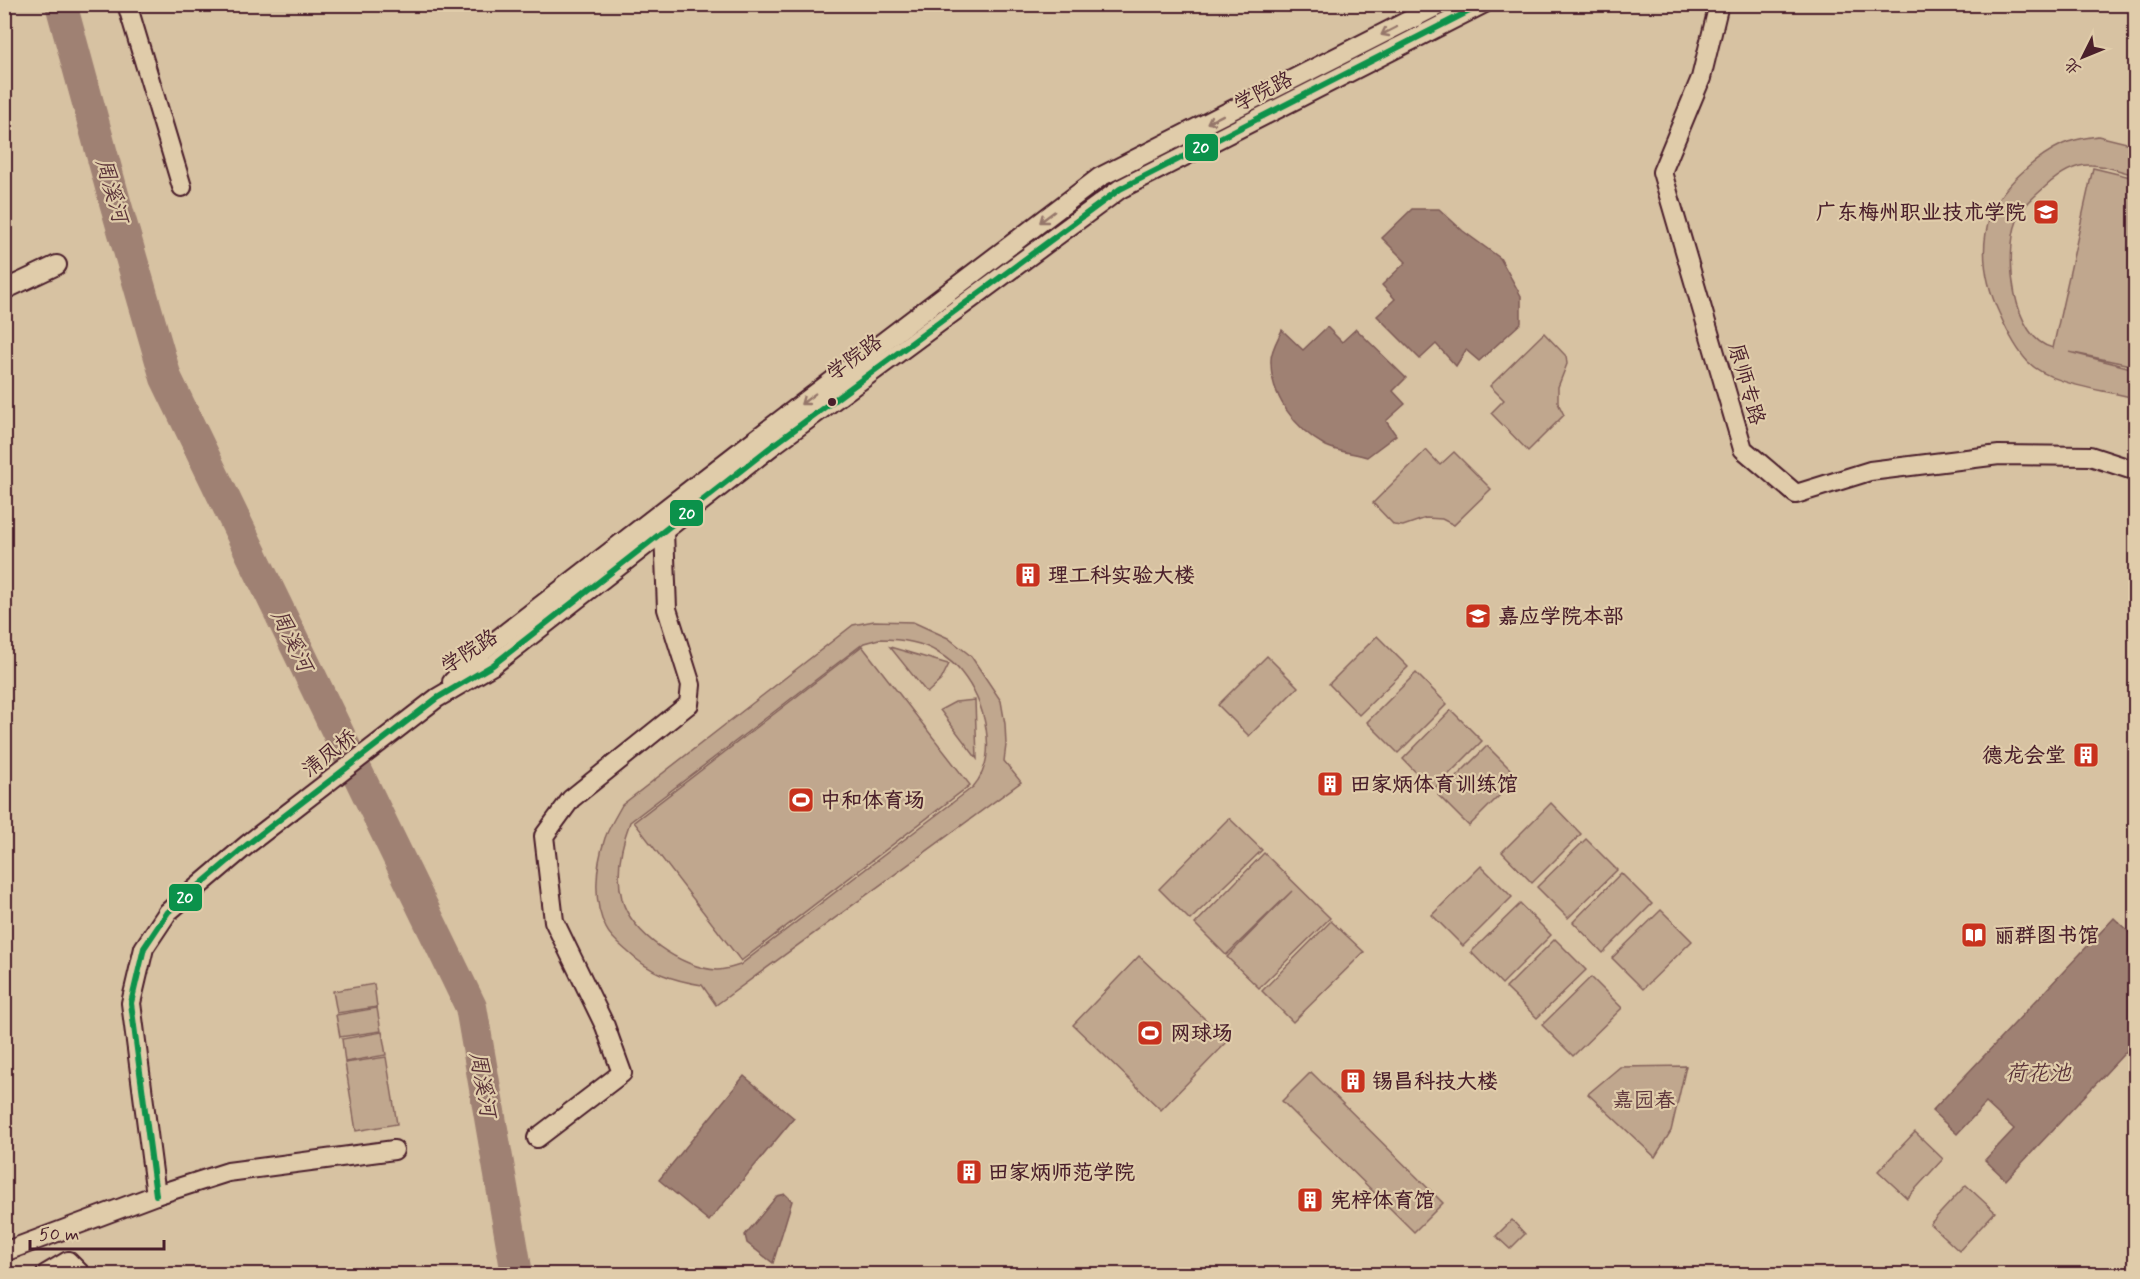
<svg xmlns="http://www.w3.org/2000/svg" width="2140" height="1279" viewBox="0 0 2140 1279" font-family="Mynerve,'LXGW WenKai TC',sans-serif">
<rect width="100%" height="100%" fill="#d7c2a2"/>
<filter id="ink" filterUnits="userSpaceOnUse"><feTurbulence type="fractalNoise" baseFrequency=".0167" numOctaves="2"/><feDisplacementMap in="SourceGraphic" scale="12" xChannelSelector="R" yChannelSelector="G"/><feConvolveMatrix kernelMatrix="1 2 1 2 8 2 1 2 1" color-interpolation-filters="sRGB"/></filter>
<g filter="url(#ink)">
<g fill="#c0a78e" stroke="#85635c" stroke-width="1.5" fill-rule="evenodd">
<path d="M2098,136L2135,145V175C2122,172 2105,165 2091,165C2074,164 2057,176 2046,186C2034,197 2022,206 2017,221C2004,254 2012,339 2053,348L2093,168L2135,178V366L2069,352L2135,369V398C2104,390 2051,385 2028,362C2016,349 2007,331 2000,315C1986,285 1979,250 1990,217C1998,189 2037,156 2063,144C2074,139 2086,138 2098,136Z"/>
<polygon points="1544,333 1566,356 1567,364 1558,387 1558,403 1564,415 1528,451 1491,413 1504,400 1490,386"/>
<polygon points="1426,450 1440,465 1454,452 1491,489 1454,525 1442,519 1426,518 1403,526 1394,525 1373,503"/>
<path d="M874,621L913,622L948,638L971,656L1001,701L1005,724L1006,745L1004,761L1021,782L716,1005L702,985C672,980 650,973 628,952C620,945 610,937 606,928C592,902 596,865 605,838C609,827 616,816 622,805L853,625ZM879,639C898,639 920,641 937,652C945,657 955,664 961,672C985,702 1000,756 973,787L740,965C733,967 725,970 717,970C683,969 630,933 622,899C615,872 621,846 630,822L864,643Z"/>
<polygon points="1377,636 1408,667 1359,715 1329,684"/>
<polygon points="862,646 970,785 741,961 634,822"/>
<polygon points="890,647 948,664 949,664 941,680 927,693"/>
<polygon points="1267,656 1298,687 1249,736 1218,705"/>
<polygon points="1416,673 1447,704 1398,753 1367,722"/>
<polygon points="975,700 977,759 940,710 955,702"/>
<polygon points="1451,710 1482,741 1433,790 1403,759"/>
<polygon points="1487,746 1518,777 1469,826 1438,795"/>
<polygon points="1551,803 1581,834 1532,883 1502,852"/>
<polygon points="1229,818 1262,850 1190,920 1159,889"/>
<polygon points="1586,839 1617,870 1568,918 1537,887"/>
<polygon points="1264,853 1330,918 1259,988 1227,957 1292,891 1226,955 1195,924"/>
<polygon points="1481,866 1512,897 1463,946 1432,915"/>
<polygon points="1621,873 1652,904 1603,953 1573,922"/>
<polygon points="1520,904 1551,935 1502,984 1471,952"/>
<polygon points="1661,910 1692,941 1643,989 1612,958"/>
<polygon points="1331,921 1364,952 1293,1022 1262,991"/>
<polygon points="1555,939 1586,970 1537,1018 1506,988"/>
<polygon points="1139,956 1228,1041 1161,1110 1073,1025"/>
<polygon points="1591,977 1622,1008 1573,1056 1542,1025"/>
<polygon points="374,984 377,1007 337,1013 333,991"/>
<polygon points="377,1008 381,1031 340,1037 336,1015"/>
<polygon points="382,1032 386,1055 345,1062 342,1039"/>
<polygon points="386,1057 397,1124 356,1131 345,1063"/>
<polygon points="1686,1066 1671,1131 1655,1157 1588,1094 1620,1067"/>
<polygon points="1311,1072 1443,1203 1414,1232 1282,1101"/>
<polygon points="1915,1132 1943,1159 1907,1198 1878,1171"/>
<polygon points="1966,1185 1995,1212 1959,1251 1930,1224"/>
<polygon points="1512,1220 1525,1234 1510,1249 1496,1236"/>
</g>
<g fill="#9f8173" stroke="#7d5a56" stroke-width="1.5">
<polygon points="1412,209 1439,209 1463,231 1500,258 1521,296 1521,323 1479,361 1466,350 1456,366 1436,344 1420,359 1377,316 1395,299 1382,285 1406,262 1382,238"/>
<path d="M1327,327L1342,342L1356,329L1406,378L1393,391L1405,404L1386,421L1396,435L1367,457C1354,453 1338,452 1326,446C1295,429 1270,396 1271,360C1271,350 1278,339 1282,330L1303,350Z"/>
<polygon points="2114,918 2135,938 2135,1042 2006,1180 1985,1160 2014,1129 1986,1103 1957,1134 1932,1111"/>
<polygon points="744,1076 794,1118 709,1221 659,1180"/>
<polygon points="785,1194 792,1201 773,1263 747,1243 745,1235 777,1196"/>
</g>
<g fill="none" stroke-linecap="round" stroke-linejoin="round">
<polyline stroke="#9f8173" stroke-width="32" points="61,4 115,202 166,378 471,1007 517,1274"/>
<defs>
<g id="minor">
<polyline points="127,4 182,187"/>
<polyline points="1719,4 1701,78 1662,172 1743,449 1796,494 1870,471 1999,455 2090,456 2136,471"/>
<polyline points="4,290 57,265"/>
<polyline points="452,682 481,652 748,445 1100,177 1441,4"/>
<polyline points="537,1138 622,1073 605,1026 554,921 544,836 571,799 689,704 691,685 667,609 664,531"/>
<polyline points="156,1195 131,1003 144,948 168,912 248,844 437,698 493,665 772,446 1120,189 1483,4"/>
<polyline points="4,1252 156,1195 228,1172 394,1150"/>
<polyline points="46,1274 68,1261 81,1274"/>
</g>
</defs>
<use href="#minor" stroke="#4a1f2b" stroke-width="22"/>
<use href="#minor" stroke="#e0ccaa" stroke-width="18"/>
<defs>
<polyline id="bus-1" points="156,1195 131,1003 144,948 168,912 248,844 437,698 493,665 772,446 1120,189 1483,4"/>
</defs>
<use href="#bus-1" stroke="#e0ccaa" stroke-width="10"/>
<use href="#bus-1" stroke="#0b924b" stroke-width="6"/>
</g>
<defs><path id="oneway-shaft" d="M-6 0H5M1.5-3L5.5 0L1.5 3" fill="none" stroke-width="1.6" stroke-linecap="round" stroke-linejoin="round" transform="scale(1.5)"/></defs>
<g stroke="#95766a">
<use href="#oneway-shaft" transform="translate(1389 31) rotate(153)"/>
<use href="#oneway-shaft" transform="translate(1215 119) rotate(153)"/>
<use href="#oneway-shaft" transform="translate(1047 217) rotate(143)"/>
<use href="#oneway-shaft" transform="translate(808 399) rotate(143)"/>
</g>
</g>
<defs>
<symbol id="university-square" viewBox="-11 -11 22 22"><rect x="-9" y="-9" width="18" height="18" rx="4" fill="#c8321e" stroke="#e0ccaa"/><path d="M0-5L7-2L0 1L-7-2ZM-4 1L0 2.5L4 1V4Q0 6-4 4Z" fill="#fff"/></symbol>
<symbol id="building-square" viewBox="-11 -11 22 22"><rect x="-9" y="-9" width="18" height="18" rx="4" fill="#c8321e" stroke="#e0ccaa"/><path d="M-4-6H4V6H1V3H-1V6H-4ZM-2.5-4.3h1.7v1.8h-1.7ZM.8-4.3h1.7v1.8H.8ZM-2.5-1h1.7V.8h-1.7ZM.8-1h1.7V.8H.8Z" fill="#fff"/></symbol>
<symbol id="stadium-square" viewBox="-11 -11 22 22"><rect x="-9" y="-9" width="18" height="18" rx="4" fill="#c8321e" stroke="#e0ccaa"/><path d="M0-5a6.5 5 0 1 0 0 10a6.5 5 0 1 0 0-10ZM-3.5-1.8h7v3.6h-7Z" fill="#fff"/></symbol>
<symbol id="library-square" viewBox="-11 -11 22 22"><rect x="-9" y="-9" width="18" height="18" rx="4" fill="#c8321e" stroke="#e0ccaa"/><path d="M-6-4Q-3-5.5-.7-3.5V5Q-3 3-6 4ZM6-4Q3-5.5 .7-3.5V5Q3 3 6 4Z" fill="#fff"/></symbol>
</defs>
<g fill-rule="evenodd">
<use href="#university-square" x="2031" y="197" width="30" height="30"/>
<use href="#building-square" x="1013" y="560" width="30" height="30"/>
<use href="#university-square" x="1463" y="601" width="30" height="30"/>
<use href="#building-square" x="2071" y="740" width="30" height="30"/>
<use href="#building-square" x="1315" y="769" width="30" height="30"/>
<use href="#stadium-square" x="786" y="785" width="30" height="30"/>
<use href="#library-square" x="1959" y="920" width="30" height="30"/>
<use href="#stadium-square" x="1135" y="1018" width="30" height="30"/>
<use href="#building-square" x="1338" y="1066" width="30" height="30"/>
<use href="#building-square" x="954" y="1157" width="30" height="30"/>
<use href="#building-square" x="1295" y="1185" width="30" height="30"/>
</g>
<circle fill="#4a1f2b" stroke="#e0ccaa" stroke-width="2" cx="832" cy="402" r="5"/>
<g text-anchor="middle" stroke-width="4.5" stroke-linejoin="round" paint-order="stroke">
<g font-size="21" fill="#4a1f2b" stroke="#e0ccaa">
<text transform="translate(1263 91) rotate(-27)" y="7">学院路</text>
<text transform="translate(854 357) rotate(-36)" y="7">学院路</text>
<text transform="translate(1747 384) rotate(74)" y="7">原师专路</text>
<text transform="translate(469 651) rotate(-33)" y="7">学院路</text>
<text transform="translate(329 753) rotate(-38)" y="7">清凤桥</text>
</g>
<g font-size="21" font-weight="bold" fill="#4a1f2b" stroke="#e0ccaa" text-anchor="start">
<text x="2026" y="219" text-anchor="end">广东梅州职业技术学院</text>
<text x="1048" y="582">理工科实验大楼</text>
<text x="1498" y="623">嘉应学院本部</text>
<text x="2066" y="762" text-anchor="end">德龙会堂</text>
<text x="1350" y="791">田家炳体育训练馆</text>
<text x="820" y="807">中和体育场</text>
<text x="1994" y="942">丽群图书馆</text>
<text x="1170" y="1040">网球场</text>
<text x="1372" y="1088">锡昌科技大楼</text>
<text x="988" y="1179">田家炳师范学院</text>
<text x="1330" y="1207">宪梓体育馆</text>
</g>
<g font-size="21" fill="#5c333a" stroke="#e0ccaa">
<text x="1644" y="1107">嘉园春</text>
</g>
<g font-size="22" font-style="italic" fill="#5b3339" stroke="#e0ccaa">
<text transform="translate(113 190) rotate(74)" y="8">周溪河</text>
<text transform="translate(293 640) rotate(64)" y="8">周溪河</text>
<text x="2038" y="1080">荷花池</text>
<text transform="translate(484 1084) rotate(80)" y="8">周溪河</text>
</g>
</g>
<g stroke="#e0ccaa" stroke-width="2">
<rect x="1184" y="133" width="35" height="29" rx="6" fill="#0b924b"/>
<rect x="669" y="499" width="35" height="28" rx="6" fill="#0b924b"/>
<rect x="168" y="883" width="35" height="29" rx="6" fill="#0b924b"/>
</g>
<g font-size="16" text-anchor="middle" font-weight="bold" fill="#fff">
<text x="1201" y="153">20</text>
<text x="687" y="519">20</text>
<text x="185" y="903">20</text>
</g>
<rect width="2140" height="1279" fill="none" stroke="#e0ccaa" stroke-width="24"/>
<rect x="12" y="12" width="2116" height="1255" fill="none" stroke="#4a1f2b" stroke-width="2" filter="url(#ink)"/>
<g transform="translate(2083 57) rotate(227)" stroke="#e0ccaa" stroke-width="4.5" paint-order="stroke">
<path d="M0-4.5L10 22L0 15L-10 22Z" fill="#4a1f2b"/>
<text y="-9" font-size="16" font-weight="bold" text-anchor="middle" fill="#4a1f2b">北</text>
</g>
<path d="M30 1240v9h134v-9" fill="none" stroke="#4a1f2b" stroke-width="3"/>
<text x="39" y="1240" font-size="18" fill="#4a1f2b" stroke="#e0ccaa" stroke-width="4.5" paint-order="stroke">50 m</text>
</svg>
